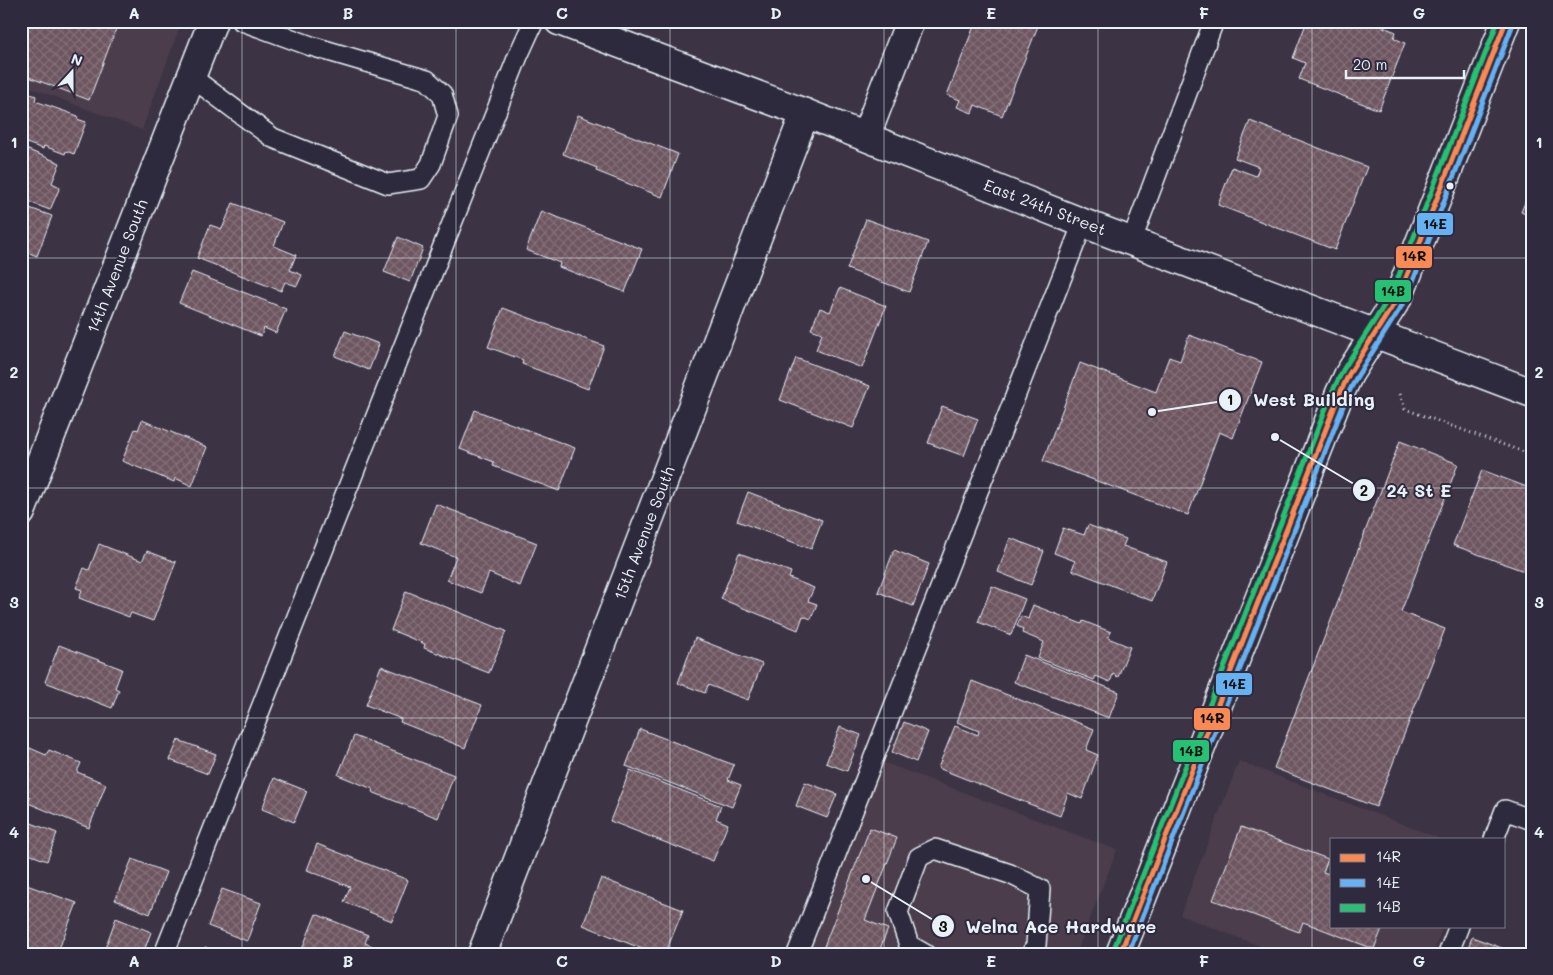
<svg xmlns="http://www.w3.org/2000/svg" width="1553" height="975" viewBox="0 0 1553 975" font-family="Mali,sans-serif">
<defs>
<pattern id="building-cross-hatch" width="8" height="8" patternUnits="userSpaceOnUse" patternTransform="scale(1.25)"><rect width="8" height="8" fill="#6e5660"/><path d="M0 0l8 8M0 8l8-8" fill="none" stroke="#836f78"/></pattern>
</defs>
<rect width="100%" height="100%" fill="#3c3344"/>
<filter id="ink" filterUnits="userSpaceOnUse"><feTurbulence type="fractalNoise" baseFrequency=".02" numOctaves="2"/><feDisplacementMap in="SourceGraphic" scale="10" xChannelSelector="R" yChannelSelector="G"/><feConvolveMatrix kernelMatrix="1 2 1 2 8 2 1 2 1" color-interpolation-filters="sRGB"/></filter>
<g filter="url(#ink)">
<g fill="#4b3e4c">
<polygon points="21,21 182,21 142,130 21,84"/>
<polygon points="872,758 1117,850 1076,954 794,954"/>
<polygon points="1239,761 1441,839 1332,839 1332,926 1443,926 1433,954 1280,954 1180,915"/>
</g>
<g fill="url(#building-cross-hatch)" stroke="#e8f1f8">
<polygon points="21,21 119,21 89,100 21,74"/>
<polygon points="976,21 1040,21 1002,116 975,105 972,113 957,107 960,100 947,95"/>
<polygon points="1173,21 1188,21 1186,27"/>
<polygon points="1307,21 1368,21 1396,32 1394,38 1405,43 1379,110 1299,79 1305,63 1293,58"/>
<polygon points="21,90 36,96 35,101 78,116 77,119 86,122 74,154 66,151 65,154 44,146 43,149 21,141"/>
<polygon points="578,115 678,154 662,197 596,171 597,168 563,154"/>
<polygon points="1250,121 1367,167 1335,250 1218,205 1232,167 1256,176 1259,167 1235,158"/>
<polygon points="21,147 60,163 52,183 60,187 50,210 21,199"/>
<polygon points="1532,186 1532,217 1521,212"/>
<polygon points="233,203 283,222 274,246 296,255 290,270 302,275 297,286 285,282 281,291 197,258 210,225 222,229"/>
<polygon points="21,205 52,216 37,256 21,250"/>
<polygon points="541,211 642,249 625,292 559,267 560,263 526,250"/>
<polygon points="866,219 928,242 909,292 847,269"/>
<polygon points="398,237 423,248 410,282 384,272"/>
<polygon points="192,272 286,309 276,333 264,328 261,336 179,303"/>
<polygon points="840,288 886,306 862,368 816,350 822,333 811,329 820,308 830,312"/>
<polygon points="503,308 604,346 588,389 522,364 523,360 488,347"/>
<polygon points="345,331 379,344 369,370 335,356"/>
<polygon points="1189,335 1262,362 1233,438 1219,432 1188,515 1043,461 1080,363 1156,392 1169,357 1180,361"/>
<polygon points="796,358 870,386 853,428 780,400"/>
<polygon points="942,406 978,419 964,456 928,443"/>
<polygon points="475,410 575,448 559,491 493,466 494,462 460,449"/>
<polygon points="142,420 207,447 192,486 175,478 174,482 122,461 135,429 138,430"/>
<polygon points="1400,441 1458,464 1401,612 1445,629 1376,807 1274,768"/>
<polygon points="1482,470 1532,489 1532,574 1453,545"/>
<polygon points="748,492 822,520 811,549 737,521"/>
<polygon points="436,504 537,543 520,586 489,573 481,593 447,580 456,557 421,543"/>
<polygon points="1088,525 1126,539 1123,546 1167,562 1152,601 1072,570 1075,561 1054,553 1063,528 1084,535"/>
<polygon points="1010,538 1044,551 1031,585 998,572"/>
<polygon points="99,544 142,561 147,551 176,562 153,621 131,613 129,617 79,598 82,590 76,588 84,568 89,570"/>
<polygon points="894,550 929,564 913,606 878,592"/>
<polygon points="739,553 791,572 789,578 814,588 808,601 817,604 811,619 803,616 798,630 721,599"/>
<polygon points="992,586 1025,599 1011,635 978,622"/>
<polygon points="406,591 506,631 489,673 424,648 425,644 391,630"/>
<polygon points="1033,605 1082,624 1083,621 1111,632 1108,638 1130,647 1118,677 1113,674 1110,682 1096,676 1094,680 1038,658 1044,642 1022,633 1023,629 1017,626 1021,616 1028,619"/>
<polygon points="695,638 762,664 748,700 708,685 705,693 678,683"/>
<polygon points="59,645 122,669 115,688 119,690 112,708 45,682"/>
<polygon points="1024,655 1119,692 1109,718 1014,682"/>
<polygon points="381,666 482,705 465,748 400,722 401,719 366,705"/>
<polygon points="972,681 1094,729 1086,750 1098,755 1082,799 1068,793 1060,816 938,768 955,726 978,735 979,731 957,722"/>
<polygon points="904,722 928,732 916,762 892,752"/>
<polygon points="840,727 861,735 847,771 826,763"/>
<polygon points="640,729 734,765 728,780 741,785 732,807 626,766"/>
<polygon points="354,736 454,775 438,818 372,792 373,789 338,775"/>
<polygon points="178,740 216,754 208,774 170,760"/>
<polygon points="23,745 46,755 49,750 81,763 77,772 106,784 89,828 28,803 30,797 21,794 21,748"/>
<polygon points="630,770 721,806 716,819 728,824 713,861 610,821"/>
<polygon points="274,778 307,791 294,822 262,809"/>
<polygon points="805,782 837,794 827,818 796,806"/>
<polygon points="21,819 57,833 47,861 21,851"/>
<polygon points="1241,827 1328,859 1323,872 1332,875 1332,926 1383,926 1374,949 1303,922 1299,932 1213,900"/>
<polygon points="870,828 897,838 865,920 888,929 878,954 821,954"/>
<polygon points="317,844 408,880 392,921 344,902 350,887 307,870"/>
<polygon points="132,859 166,872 150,914 115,900"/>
<polygon points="601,878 683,910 665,954 655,954 583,925"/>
<polygon points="21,883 77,903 57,954 21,954"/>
<polygon points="222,889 261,903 247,941 208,926"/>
<polygon points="316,914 368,935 365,943 392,954 300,954"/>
<polygon points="116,918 151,932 143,954 103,954"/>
<polygon points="1472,937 1510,951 1509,954 1466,954"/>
<polygon points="205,947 222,954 202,954"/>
</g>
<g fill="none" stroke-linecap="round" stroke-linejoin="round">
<defs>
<g id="lane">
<polyline points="190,76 273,138 388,184 421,179 431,164 448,116 442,94 427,80 311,46 242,21"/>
<polyline points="1132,240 1214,21"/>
<polyline points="1494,839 1505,810 1532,820"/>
<polyline points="164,954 518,56 534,21"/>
<polyline points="797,954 1083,223"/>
<polyline points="925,954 909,945 898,912 919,857 935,849 1010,874 1040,889 1036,945 1031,954"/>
<polyline points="1448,954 1459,926"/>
</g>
<g id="street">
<polyline points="866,136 910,21"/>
<polyline points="21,512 213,21"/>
<polyline points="482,954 805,113"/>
</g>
<g id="secondary">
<polyline points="559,21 805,113 1083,223 1532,393"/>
<polyline points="1120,954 1340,393 1349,374 1399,296 1506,21"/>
</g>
</defs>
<use href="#lane" stroke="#e8f1f8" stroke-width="22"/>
<use href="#street" stroke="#e8f1f8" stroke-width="31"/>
<use href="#secondary" stroke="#e8f1f8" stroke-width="31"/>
<polyline stroke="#e8f1f8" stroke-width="3" stroke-dasharray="1 4" stroke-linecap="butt" points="1400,394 1405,409 1532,455"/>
<use href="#lane" stroke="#2f2a3d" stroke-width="19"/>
<use href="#street" stroke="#2f2a3d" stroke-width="28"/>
<use href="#secondary" stroke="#2f2a3d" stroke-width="28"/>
<defs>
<polyline id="bus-1" points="1120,954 1340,393 1349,374 1399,296 1506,21"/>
<polyline id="bus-2" points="1128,954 1347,396 1356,378 1406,299 1513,24"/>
<polyline id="bus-3" points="1113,951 1333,390 1343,370 1392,293 1498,21"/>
</defs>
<use href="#bus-1" stroke="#2f2a3d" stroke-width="9"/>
<use href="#bus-2" stroke="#2f2a3d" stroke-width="9"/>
<use href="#bus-3" stroke="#2f2a3d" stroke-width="9"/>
<use href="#bus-1" stroke="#f98a56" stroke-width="5"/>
<use href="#bus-2" stroke="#66b1f2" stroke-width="5"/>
<use href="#bus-3" stroke="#26c172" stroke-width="5"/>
</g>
</g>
<path fill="none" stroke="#e8f1f8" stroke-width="1" stroke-opacity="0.55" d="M242,21V954M456,21V954M670,21V954M884,21V954M1098,21V954M1312,21V954M21,258H1532M21,488H1532M21,718H1532"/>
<circle fill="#e8f1f8" stroke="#2f2a3d" stroke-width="2" cx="1450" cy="186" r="4.5"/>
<g text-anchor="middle" stroke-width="4" stroke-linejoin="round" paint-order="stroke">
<g font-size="16" fill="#e8f1f8" stroke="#2f2a3d">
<text transform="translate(1045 207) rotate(21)" y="6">East 24th Street</text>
<text transform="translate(117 266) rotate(-69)" y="6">14th Avenue South</text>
<text transform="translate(644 533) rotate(-69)" y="6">15th Avenue South</text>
</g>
</g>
<path fill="none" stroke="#e8f1f8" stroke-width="2" d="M1152 412L1230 400M1275 437L1364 490M866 879L943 926"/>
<g fill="#e8f1f8" stroke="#2f2a3d" stroke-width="2">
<circle cx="1152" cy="412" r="5"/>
<circle cx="1275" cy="437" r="5"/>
<circle cx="866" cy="879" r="5"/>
<circle cx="1230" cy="400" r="12"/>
<circle cx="1364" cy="490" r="12"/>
<circle cx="943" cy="926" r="12"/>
</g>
<g font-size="15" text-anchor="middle" font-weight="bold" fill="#111">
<text x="1230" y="405">1</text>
<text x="1364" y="496">2</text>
<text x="943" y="932">3</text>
</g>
<g font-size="18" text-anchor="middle" font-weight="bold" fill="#e8f1f8" stroke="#2f2a3d" stroke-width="4" stroke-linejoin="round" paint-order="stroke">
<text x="1314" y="406">West Building</text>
<text x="1419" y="497">24 St E</text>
<text x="1061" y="933">Welna Ace Hardware</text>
</g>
<g stroke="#2f2a3d" stroke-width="2">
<rect x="1416" y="212" width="38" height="24" rx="5" fill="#66b1f2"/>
<rect x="1395" y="245" width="38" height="24" rx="5" fill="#f98a56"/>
<rect x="1374" y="279" width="38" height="24" rx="5" fill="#26c172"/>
<rect x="1215" y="672" width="38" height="24" rx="5" fill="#66b1f2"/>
<rect x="1193" y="707" width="38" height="24" rx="5" fill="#f98a56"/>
<rect x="1172" y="739" width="38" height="24" rx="5" fill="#26c172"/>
</g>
<g font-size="14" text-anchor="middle" font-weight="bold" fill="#111">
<text x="1435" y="229">14E</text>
<text x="1414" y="261">14R</text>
<text x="1393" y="296">14B</text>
<text x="1234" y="689">14E</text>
<text x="1212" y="723">14R</text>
<text x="1191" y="756">14B</text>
</g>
<rect width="1553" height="975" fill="none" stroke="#2f2a3d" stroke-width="55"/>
<rect x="1330" y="838" width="175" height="90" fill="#2f2a3d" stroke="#797a88"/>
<rect x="1340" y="854" width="25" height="8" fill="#f98a56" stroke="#797a88"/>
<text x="1376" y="862" font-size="15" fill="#e8f1f8">14R</text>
<rect x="1340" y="879" width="25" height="8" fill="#66b1f2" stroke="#797a88"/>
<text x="1376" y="888" font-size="15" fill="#e8f1f8">14E</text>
<rect x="1340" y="904" width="25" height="8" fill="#26c172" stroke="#797a88"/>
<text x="1376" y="912" font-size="15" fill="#e8f1f8">14B</text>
<g transform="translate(72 72) rotate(21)" stroke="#2f2a3d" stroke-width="4" paint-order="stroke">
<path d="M0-4L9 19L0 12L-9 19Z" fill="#e8f1f8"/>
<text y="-8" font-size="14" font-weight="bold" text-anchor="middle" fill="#e8f1f8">N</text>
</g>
<path d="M1346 70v8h118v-8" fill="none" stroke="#e8f1f8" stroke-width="2.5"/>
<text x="1353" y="70" font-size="15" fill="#e8f1f8" stroke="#2f2a3d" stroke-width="4" paint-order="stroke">20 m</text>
<rect x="28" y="28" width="1498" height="920" fill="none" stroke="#e8f1f8" stroke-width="2"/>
<g font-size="16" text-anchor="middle" font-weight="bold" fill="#e8f1f8">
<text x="134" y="19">A</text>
<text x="348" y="19">B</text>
<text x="562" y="19">C</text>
<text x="776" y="19">D</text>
<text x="991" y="19">E</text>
<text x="1204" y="19">F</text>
<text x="1419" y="19">G</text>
<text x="14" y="148">1</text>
<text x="1539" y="148">1</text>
<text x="14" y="378">2</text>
<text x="1539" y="378">2</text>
<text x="14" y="608">3</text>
<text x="1539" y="608">3</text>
<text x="14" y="838">4</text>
<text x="1539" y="838">4</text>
<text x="134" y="967">A</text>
<text x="348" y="967">B</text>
<text x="562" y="967">C</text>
<text x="776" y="967">D</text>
<text x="991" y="967">E</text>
<text x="1204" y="967">F</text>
<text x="1419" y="967">G</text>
</g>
</svg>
